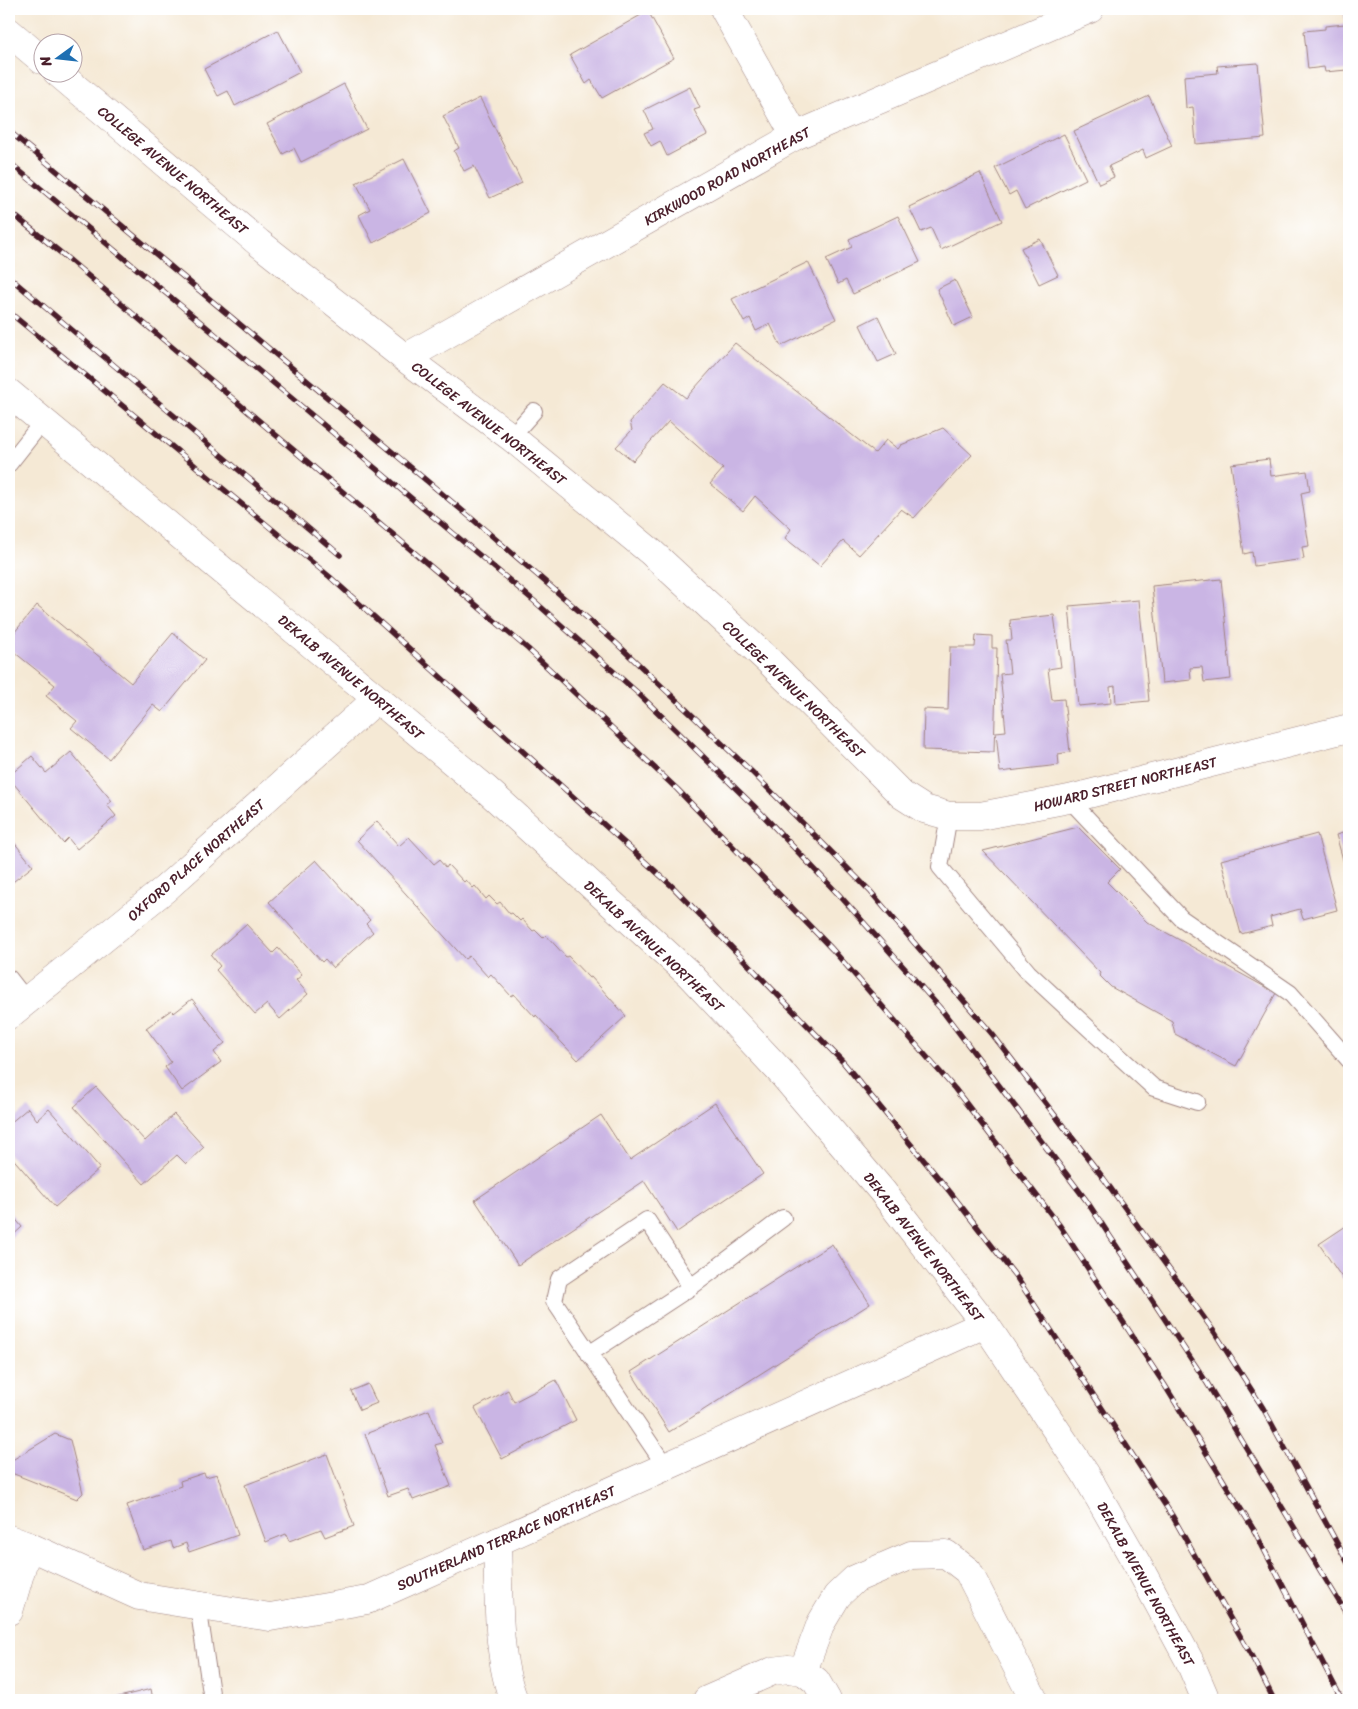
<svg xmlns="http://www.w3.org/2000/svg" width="1358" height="1709" viewBox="0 0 1358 1709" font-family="Sriracha,sans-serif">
<rect width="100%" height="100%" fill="#fff"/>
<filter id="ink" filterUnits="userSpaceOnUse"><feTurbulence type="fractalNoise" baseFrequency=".02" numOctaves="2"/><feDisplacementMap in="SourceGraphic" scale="10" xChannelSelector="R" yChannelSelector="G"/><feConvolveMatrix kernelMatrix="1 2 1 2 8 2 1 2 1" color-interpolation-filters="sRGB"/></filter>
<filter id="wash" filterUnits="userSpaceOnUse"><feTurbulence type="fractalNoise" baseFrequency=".0096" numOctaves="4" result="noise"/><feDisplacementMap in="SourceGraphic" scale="20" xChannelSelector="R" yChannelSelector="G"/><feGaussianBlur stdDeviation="1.12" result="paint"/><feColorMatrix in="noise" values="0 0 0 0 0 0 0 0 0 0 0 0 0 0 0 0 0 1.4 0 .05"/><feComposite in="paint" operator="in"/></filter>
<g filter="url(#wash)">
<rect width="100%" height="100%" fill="#f5e9d5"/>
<g id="blocks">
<g fill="#cab5e4">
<polygon points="1349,9 1349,85 1348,85 1347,70 1325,72 1324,67 1308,69 1304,31 1325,29 1325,26 1345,24 1344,10"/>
<polygon points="648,11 674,58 602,98 591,80 586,84 570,55"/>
<polygon points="278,30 300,72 235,106 228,91 218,96 204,69"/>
<polygon points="1258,63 1265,138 1196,144 1193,107 1186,108 1184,76 1218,73 1217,66"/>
<polygon points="344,84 367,129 301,162 294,148 283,154 267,124"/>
<polygon points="690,87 700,108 694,110 707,135 667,156 660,141 651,146 644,133 653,129 644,110"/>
<polygon points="1149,96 1172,146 1146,158 1143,150 1109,166 1114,177 1099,184 1074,131"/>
<polygon points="480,98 522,183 490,198 474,166 464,171 454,151 459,148 443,116"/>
<polygon points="1064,134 1086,179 1025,209 1016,191 1009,195 995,168"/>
<polygon points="404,159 431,213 373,243 359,215 370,209 356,183"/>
<polygon points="980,173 1002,221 941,250 931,228 921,232 909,207"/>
<polygon points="898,216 920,262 853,294 846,280 838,284 826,259 852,247 849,239"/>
<polygon points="1040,239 1058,275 1039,284 1021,248"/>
<polygon points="808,262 836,319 781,346 770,324 756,331 750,318 744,322 732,299"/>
<polygon points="955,280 973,317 954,326 937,289"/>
<polygon points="878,316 896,354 878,362 860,325"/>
<polygon points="735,343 875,453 886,440 898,449 901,445 943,428 972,455 914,518 901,509 859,555 843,541 820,566 785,538 791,529 755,496 743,511 710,484 723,469 669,421 633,461 616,447 632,430 630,422 665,382 686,398"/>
<polygon points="1269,459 1271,476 1307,471 1310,491 1301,493 1309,546 1302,547 1304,559 1254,566 1252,552 1244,554 1231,464"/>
<polygon points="1221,579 1231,679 1204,682 1202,667 1190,668 1191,680 1162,683 1152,586"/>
<polygon points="1139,600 1149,701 1116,704 1115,686 1110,687 1111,703 1078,706 1069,606"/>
<polygon points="37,605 131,683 173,633 205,660 162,712 153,705 109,759 71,728 77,721 46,696 55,685 9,648 9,639"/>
<polygon points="1054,615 1061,667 1048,669 1052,700 1064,699 1070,752 1058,754 1059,765 1000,772 996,732 1006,731 1000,674 1010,673 1006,640 1012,640 1010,620"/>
<polygon points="976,635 992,636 992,648 997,648 994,752 923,750 924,709 948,710 950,647 975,647"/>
<polygon points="71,752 112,801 107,805 116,816 77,849 68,838 63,843 9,778 9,776 32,756 46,773"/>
<polygon points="377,821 399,846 409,837 434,864 439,860 446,868 448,865 464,882 466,880 473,888 475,886 486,899 489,896 497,904 500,902 510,914 512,913 520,921 522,919 533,931 535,930 543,938 546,935 566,957 568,956 589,978 591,977 626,1016 578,1060 536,1015 535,1017 514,994 511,996 491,974 488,977 469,956 465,959 357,840"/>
<polygon points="1078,827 1120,869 1107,882 1147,922 1276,993 1236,1066 1175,1034 1172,1021 1111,987 1099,975 1100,973 983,851"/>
<polygon points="1349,831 1349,881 1336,835"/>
<polygon points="1317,834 1337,910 1303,919 1300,909 1270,917 1272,926 1241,934 1221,860"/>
<polygon points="9,836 33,866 9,885"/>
<polygon points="316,860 370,920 366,924 373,932 333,968 325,959 322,962 269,902"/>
<polygon points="246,924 273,953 278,948 302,975 296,980 308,994 280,1019 267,1004 255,1014 216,970 220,966 211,955"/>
<polygon points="192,999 225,1043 214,1052 221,1062 182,1091 165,1067 171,1062 146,1028 171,1010 174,1013"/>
<polygon points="96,1087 145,1141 174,1114 204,1147 186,1164 177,1155 144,1184 74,1107"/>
<polygon points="715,1103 763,1174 677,1232 644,1181 518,1265 475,1200 601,1115 630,1160"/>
<polygon points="28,1108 37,1120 49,1109 100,1168 55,1207 9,1154 9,1124"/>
<polygon points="9,1211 22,1227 9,1239"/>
<polygon points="1349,1224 1349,1288 1319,1244"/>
<polygon points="832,1244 870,1304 669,1432 631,1372"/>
<polygon points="556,1380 576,1420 502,1459 475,1408 508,1390 514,1402"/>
<polygon points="368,1384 377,1403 360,1410 351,1391"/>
<polygon points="429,1410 442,1443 435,1445 451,1486 413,1500 408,1489 388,1496 365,1434"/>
<polygon points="55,1434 70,1440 83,1493 77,1499 9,1472 9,1462"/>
<polygon points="327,1454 354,1526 325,1537 321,1529 289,1541 286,1534 266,1542 245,1485"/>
<polygon points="204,1473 206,1477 217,1474 238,1535 189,1552 186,1543 173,1548 171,1541 143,1550 127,1505 181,1486 180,1481"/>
<polygon points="151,1689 153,1700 107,1700"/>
</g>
</g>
</g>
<g filter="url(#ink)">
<use href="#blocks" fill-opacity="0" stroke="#a08480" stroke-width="1"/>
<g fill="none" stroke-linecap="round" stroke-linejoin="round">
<defs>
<g id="lane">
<polyline points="511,437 534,411"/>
<polyline points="9,464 43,421"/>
<polyline points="1069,799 1181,918 1290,993 1349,1060"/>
<polyline points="949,816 940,867 1028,972 1096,1035 1154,1088 1197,1102"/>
<polyline points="9,978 27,1001"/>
<polyline points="589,1354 691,1287 783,1218"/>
<polyline points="666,1467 554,1301 559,1279 647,1220 691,1287"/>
<polyline points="198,1605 212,1700"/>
</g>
<g id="street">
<polyline points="724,9 795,136"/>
<polyline points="405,358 795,136 1090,9"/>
<polyline points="9,1015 165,889 377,699"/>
<polyline points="9,1539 28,1546 139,1596 270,1617 367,1600 985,1324"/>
<path d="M497,1542C499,1589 496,1657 514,1700"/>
<polyline points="9,1611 28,1546"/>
<polyline points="803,1671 816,1681 827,1700"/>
<polyline points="707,1700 773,1671 788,1669 803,1671 821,1623 837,1596 855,1579 911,1555 946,1554 968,1571 1034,1700"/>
</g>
<g id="secondary">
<polyline points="9,32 42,60"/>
<polyline points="57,72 259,243 405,358 511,437 651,552 771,663 902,795 924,809 949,816 980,816 1069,799 1349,728"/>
<polyline points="9,393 487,790 690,975 779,1070 882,1191 985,1324 1085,1473 1141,1571 1189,1660 1206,1700"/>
</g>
</defs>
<use href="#lane" stroke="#a08480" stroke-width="18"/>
<use href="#street" stroke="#a08480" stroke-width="29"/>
<use href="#secondary" stroke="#a08480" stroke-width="29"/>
<use href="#lane" stroke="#fff" stroke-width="16"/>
<use href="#street" stroke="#fff" stroke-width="28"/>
<use href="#secondary" stroke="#fff" stroke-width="28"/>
<defs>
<g id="rail">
<polyline points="9,131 470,517 614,641 752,772 870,891 993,1035 1104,1179 1215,1333 1263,1408 1349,1565"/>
<polyline points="9,162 533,600 639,694 759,811 841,897 941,1009 1086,1200 1207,1383 1349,1618"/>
<polyline points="9,211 66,257 528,649 677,789 832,949 955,1089 1060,1226 1164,1384 1255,1532 1342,1700"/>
<polyline points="9,277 340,555"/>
<polyline points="9,312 330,577 673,887 843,1062 950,1192 1017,1278 1173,1517 1256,1664 1274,1700"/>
</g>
</defs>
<use href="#rail" stroke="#4a1f2b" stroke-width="5.5"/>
<use href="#rail" stroke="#fff" stroke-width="4" stroke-dasharray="11" stroke-linecap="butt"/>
</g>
</g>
<g text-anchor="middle" stroke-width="5" stroke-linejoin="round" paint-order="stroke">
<g font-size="14" fill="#4a1f2b" stroke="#fff">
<text transform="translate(173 170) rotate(40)" y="5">COLLEGE AVENUE NORTHEAST</text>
<text transform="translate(727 176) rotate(-29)" y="5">KIRKWOOD ROAD NORTHEAST</text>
<text transform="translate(489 423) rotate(38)" y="5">COLLEGE AVENUE NORTHEAST</text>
<text transform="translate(351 677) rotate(40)" y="5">DEKALB AVENUE NORTHEAST</text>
<text transform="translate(794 689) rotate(44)" y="5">COLLEGE AVENUE NORTHEAST</text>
<text transform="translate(1125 784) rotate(-14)" y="5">HOWARD STREET NORTHEAST</text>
<text transform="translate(196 860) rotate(-41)" y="5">OXFORD PLACE NORTHEAST</text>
<text transform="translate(654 946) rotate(43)" y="5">DEKALB AVENUE NORTHEAST</text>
<text transform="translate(924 1247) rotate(52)" y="5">DEKALB AVENUE NORTHEAST</text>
<text transform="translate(506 1538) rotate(-24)" y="5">SOUTHERLAND TERRACE NORTHEAST</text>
<text transform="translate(1146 1584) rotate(61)" y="5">DEKALB AVENUE NORTHEAST</text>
</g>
</g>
<rect width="1358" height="1709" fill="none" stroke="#fff" stroke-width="30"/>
<g transform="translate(58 58) rotate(255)"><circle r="24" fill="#ffffff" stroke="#b7a5aa"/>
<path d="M0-4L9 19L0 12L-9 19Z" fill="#1f6fb2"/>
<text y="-8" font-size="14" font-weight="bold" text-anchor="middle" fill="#4a1f2b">N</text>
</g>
</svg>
